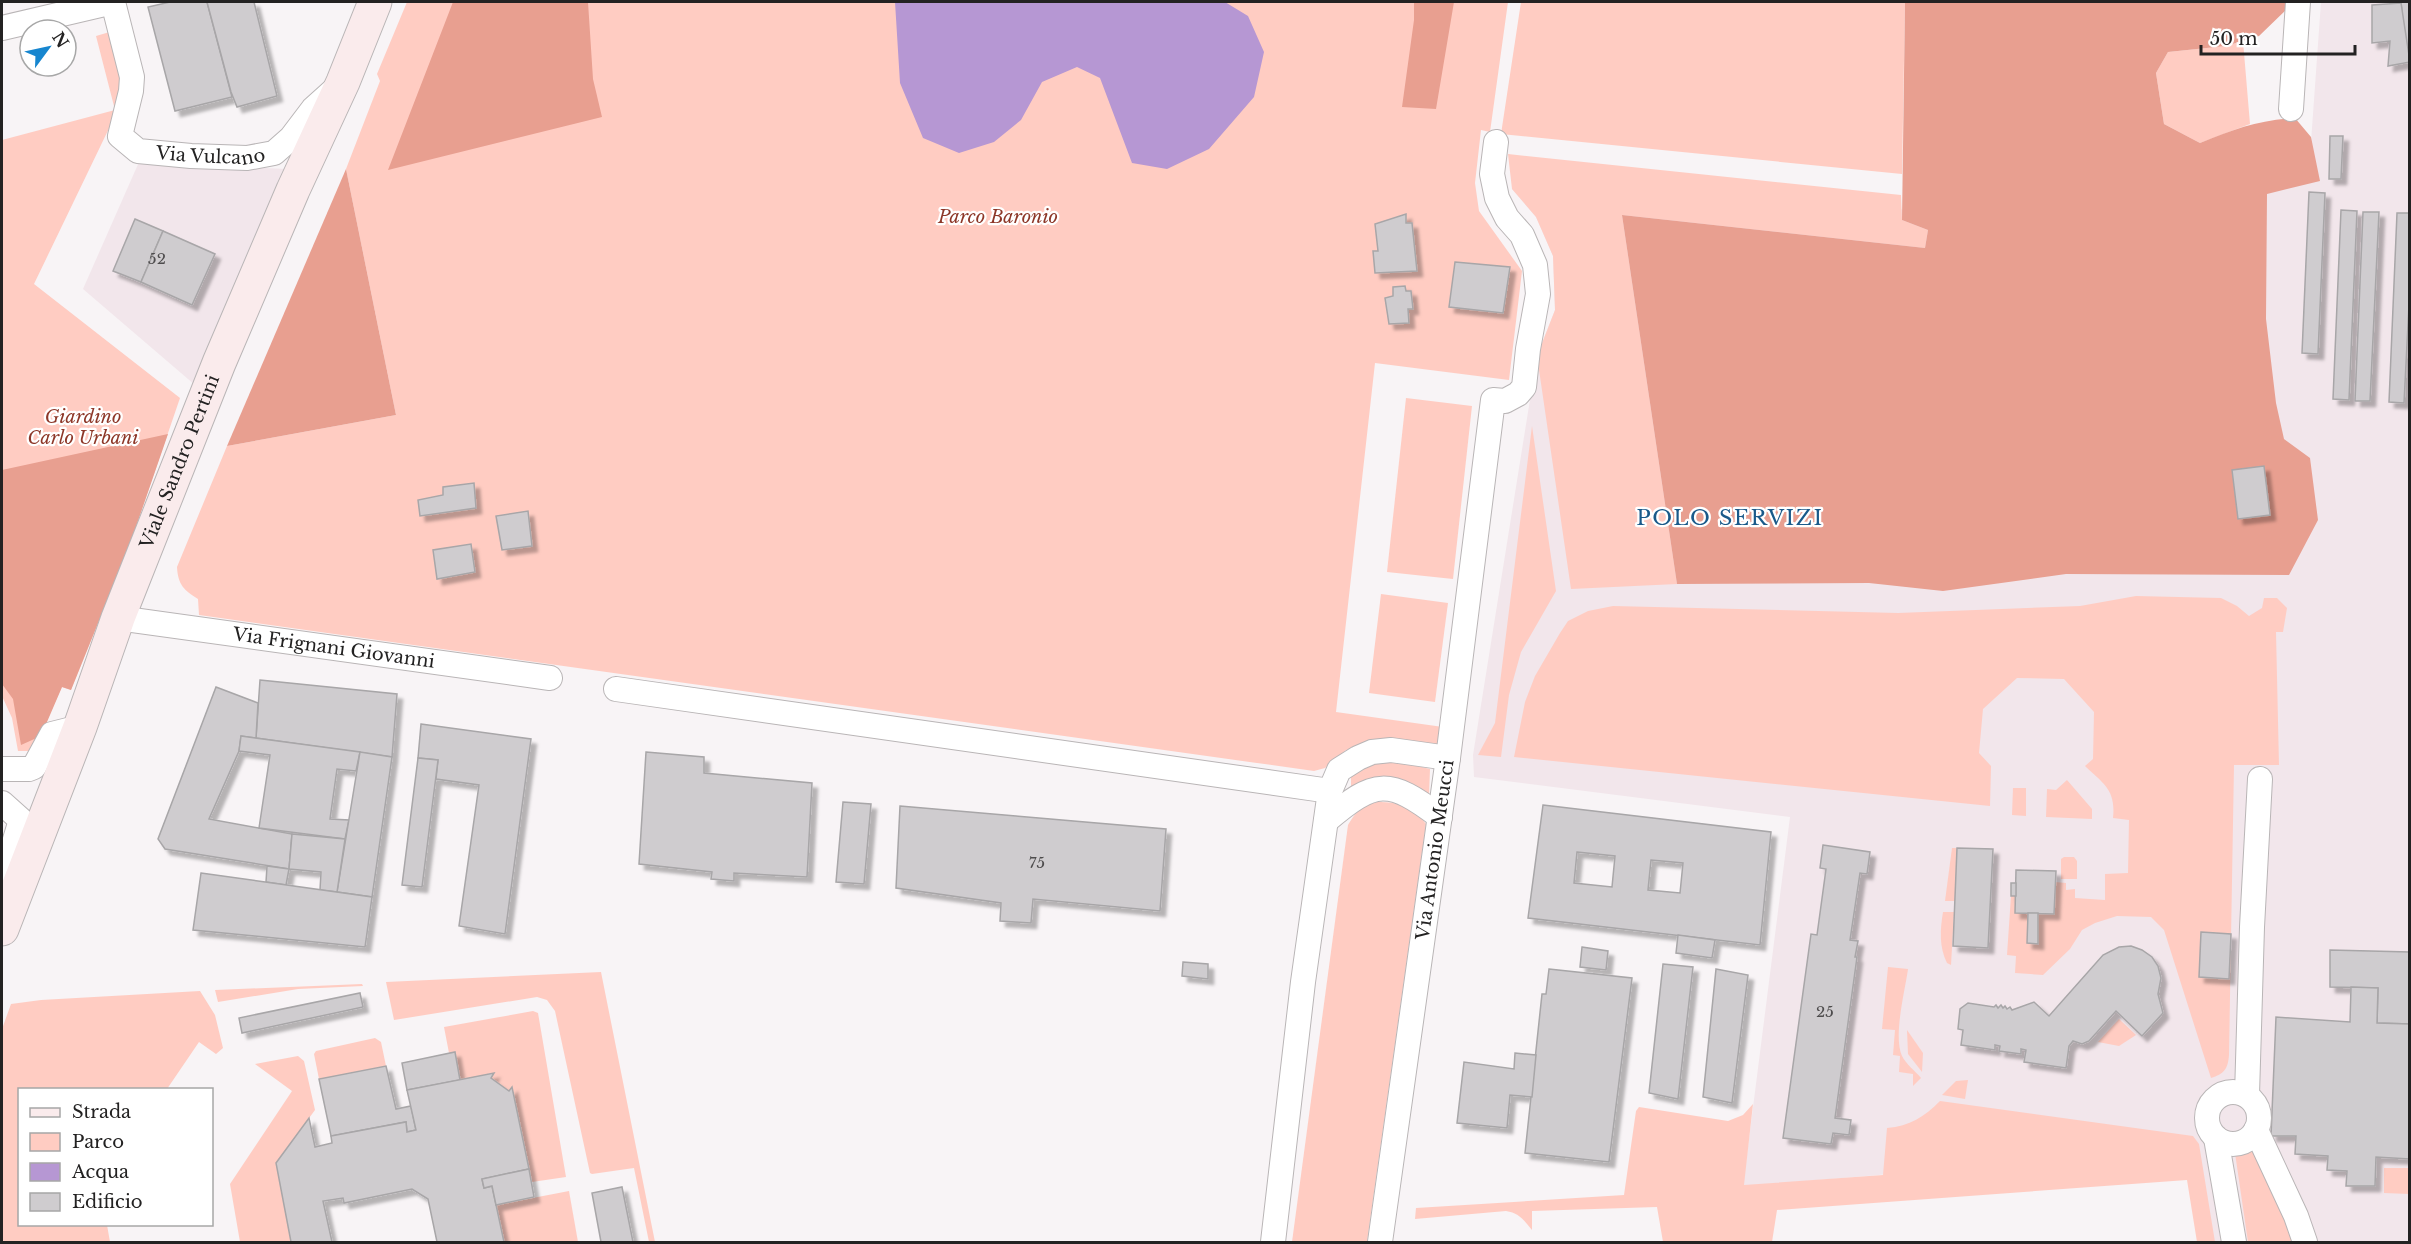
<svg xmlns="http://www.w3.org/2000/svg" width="2411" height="1244" viewBox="0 0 2411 1244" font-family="'Libre Baskerville',serif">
<defs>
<filter id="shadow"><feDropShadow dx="5.5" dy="5.5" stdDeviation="1.5" flood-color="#0004"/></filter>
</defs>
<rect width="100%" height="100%" fill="#f8f4f6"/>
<g fill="#f2e6eb">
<polygon points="2321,2 2409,2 2409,1242 2210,1242 2194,1149 1743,1186 1790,817 1474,777 1473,755 1537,356 1555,310 1553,256 1536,217 1512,189 2166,223 2310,156"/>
<polygon points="139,162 287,169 195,385 83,289"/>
</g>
<g fill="#ffccc2">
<path d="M407,2H1508L1490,132L1481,130L1475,183L1479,211L1522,271L1509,380L1375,363L1336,712L1443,727L1439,747L1367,746L1346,750L1325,768L1314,771L199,615L198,599C184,590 178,585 177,567L227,446L396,415L346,169L380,81L377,74Z"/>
<polygon points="1521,2 1905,2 1902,174 1501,134"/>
<polygon points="113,31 123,81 114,118 34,284 180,398 130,544 71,690 62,687 33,751 18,751 12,718 2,696 2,140 115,110 96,36"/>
<polygon points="2243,41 2250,124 2200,143 2164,124 2156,73 2168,52 2226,46"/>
<polygon points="1508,154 1901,195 1902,220 1928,230 1925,248 1622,215 1677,584 1571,589 1537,356 1555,310 1553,256 1536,217 1512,189"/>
<polygon points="1406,398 1472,406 1453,579 1387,572"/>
<polygon points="1532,426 1556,591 1521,652 1509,695 1501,757 1478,755 1495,723"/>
<polygon points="1381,594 1448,603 1435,702 1369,693"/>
<path d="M2136,596L2221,598L2237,606L2249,616L2262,608L2264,598H2277L2287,608L2283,632H2276L2279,765H2234L2229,1055C2228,1069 2224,1074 2211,1078L2164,930L2151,917L2117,916L2095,923L2082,930L2070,949L2043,975L2015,973L2016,956L2007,955L2011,896H2016L2028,913L2027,943L2037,944L2038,913L2054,914L2055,882L2066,883V890L2075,889V898L2105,900V874L2128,873L2129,820L2113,818C2116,790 2104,784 2085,766L2093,759L2094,712L2064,679L2017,678L1983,709L1979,753L1991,766L1990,806L1514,757L1525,702L1535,676L1560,633L1568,621L1588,611L1613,606L1898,613L2080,606Z"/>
<path d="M1375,762H1402L1430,769L1429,796C1402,775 1381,769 1351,788V777L1361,766Z"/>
<polygon points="2067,780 2092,809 2092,819 2046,817 2047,789 2056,790"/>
<polygon points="2013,788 2026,788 2026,816 2012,815"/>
<path d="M1377,802C1400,802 1412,806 1426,824L1367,1242H1292L1348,825C1356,811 1362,806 1377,802Z"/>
<polygon points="1952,848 1957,848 1955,901 1945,901"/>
<polygon points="2064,857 2074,857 2077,861 2077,879 2061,879 2061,859"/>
<path d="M1943,912H1954L1951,965L1947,963C1939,947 1940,930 1943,912Z"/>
<path d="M1888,967L1908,969C1905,991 1893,1036 1902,1056C1906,1064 1915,1071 1921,1078L1913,1086V1074L1899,1072L1900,1056L1893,1055L1895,1030L1882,1029Z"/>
<polygon points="601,972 655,1242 649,1242 634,1168 592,1174 590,1173 555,1011 547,1000 537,997 394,1020 386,982"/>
<polygon points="362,984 363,986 298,989 218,1002 215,990"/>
<polygon points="200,991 215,1015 223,1048 216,1054 199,1042 167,1089 20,1090 20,1224 107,1225 110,1242 2,1242 2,1029 11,1004 41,1000"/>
<polygon points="533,1011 538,1013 566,1177 532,1182 512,1088 509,1091 491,1078 493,1073 460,1080 455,1052 449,1053 444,1027"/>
<polygon points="2119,1019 2136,1035 2119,1046 2098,1042"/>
<polygon points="1907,1030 1923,1053 1922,1072 1908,1054"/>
<polygon points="375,1038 381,1042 386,1066 319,1079 314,1054 316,1051"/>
<polygon points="298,1056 304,1061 315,1110 276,1163 291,1242 240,1242 230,1184 292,1091 255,1064"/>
<polygon points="1968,1080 1965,1099 1942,1095 1956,1081"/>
<path d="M1940,1101L2193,1136L2199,1144L2215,1242H2197L2187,1180L1777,1210L1772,1242H1663L1657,1207L1532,1211V1230C1524,1220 1519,1213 1506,1211L1415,1219L1416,1208L1624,1195L1636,1111L1639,1107L1728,1121L1743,1115L1753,1104L1744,1185L1883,1175L1887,1128C1910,1126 1924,1117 1940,1101Z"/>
<polygon points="2254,1148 2289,1226 2293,1242 2248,1242 2235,1153"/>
<polygon points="2384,1168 2409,1168 2409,1194 2384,1193"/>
<polygon points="569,1191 578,1242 504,1242 496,1205"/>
</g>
<g fill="#e89f90">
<polygon points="453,2 588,2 593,79 602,117 388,170"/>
<polygon points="1414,2 1454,2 1436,109 1402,107 1414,20"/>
<path d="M1905,2H2289V7L2259,36L2226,46L2168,52L2156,73L2164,124L2200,143C2235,129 2258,120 2295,118L2311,137L2320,181L2267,194L2266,319L2276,403L2284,439L2310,458L2318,520L2289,575L2066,574L1943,591L1869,583L1677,584L1622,215L1925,248L1928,230L1902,220Z"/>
<polygon points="346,169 396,415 227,446"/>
<polygon points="168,434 130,544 71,690 62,687 41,736 21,745 13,699 2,684 2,470"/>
</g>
<polygon fill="#b697d3" points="895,2 1225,2 1248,16 1264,52 1254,97 1209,149 1167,169 1132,163 1100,78 1077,67 1042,82 1021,120 994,142 959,153 923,138 900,83"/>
<g fill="#cfcccf" stroke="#a8a6a8" stroke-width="1.5" fill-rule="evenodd" filter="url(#shadow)">
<polygon points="170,2 207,2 232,97 175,111 148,7"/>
<polygon points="207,2 254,2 277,96 237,107 231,92"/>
<polygon points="2401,2 2410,2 2410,59 2404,32"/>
<polygon points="2401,3 2410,62 2388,66 2390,41 2372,43 2372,5"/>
<polygon points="2330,136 2343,136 2341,179 2329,179"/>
<polygon points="2309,192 2325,193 2318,354 2302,353"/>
<polygon points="2341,210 2357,211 2349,400 2333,399"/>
<polygon points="2363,212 2379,212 2370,401 2355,401"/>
<polygon points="2397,213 2410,213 2410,285 2404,403 2389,402"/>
<polygon points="1406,214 1406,223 1412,223 1417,271 1375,273 1373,251 1378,251 1375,224"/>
<polygon points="135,219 163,231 141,282 113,271"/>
<polygon points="163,231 215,254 192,305 141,282"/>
<polygon points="1455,262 1510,267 1503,313 1449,307"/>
<polygon points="1405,286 1406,291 1411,291 1413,309 1408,309 1409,323 1389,324 1385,298 1393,296 1393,287"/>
<polygon points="2264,466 2270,515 2238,519 2232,470"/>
<polygon points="474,483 476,508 420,516 418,500 443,495 443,487"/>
<polygon points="528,511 532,546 502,550 496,516"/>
<polygon points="471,544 475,572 437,579 433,550"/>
<polygon points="260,680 397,694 392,757 256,738"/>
<polygon points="216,687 258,703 256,738 241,736 239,751 209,819 292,834 289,869 165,849 158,839"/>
<polygon points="421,724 531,739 505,934 459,926 479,785 436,779 438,760 418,758"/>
<polygon points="241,736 360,752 356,771 337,769 330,819 349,820 345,839 259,828 270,755 239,751"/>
<polygon points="360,752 392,757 372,897 337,892"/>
<polygon points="646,752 704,757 704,773 812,783 807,877 734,873 734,881 711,879 712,872 639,864"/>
<polygon points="418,758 438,760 422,887 402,885"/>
<polygon points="843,802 871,804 864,884 836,882"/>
<path d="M1543,805L1771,832L1760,945L1528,918ZM1577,852L1615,856L1612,887L1574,883ZM1651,860L1683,863L1680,893L1648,890Z"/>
<polygon points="900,806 1166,829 1160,911 1033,899 1031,923 1000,921 1001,903 896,888"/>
<polygon points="292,834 345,839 337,892 320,890 321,872 289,869"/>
<polygon points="1823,845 1870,852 1867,874 1860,873 1850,940 1858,941 1855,957 1857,957 1835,1118 1851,1120 1849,1135 1833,1133 1831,1144 1783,1138 1811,934 1817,935 1826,869 1820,868"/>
<polygon points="1957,848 1993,849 1988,948 1953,946"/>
<polygon points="267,866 289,869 286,885 266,882"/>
<polygon points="2016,870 2056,871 2054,914 2015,913"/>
<polygon points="201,873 372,897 365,947 193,930"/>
<rect x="2011" y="883" width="5" height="13"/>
<polygon points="2028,913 2038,913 2038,944 2027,943"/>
<polygon points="2201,932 2231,934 2229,979 2199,977"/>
<polygon points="1678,935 1715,940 1712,958 1676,953"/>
<polygon points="2131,946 2142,950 2152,957 2158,966 2161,978 2158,994 2163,1013 2142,1036 2116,1011 2089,1041 2082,1044 2073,1041 2069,1046 2066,1068 2024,1062 2026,1050 2021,1049 2021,1054 1999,1051 2000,1046 1995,1045 1995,1050 1961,1045 1963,1030 1958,1029 1960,1009 1968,1003 1994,1007 1996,1005 1998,1008 2001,1005 2003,1008 2005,1006 2007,1009 2010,1007 2012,1010 2034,1002 2049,1016 2103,955 2119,947"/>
<polygon points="1582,947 1608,951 1606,970 1580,967"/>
<polygon points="2330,950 2410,952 2410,1024 2377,1023 2378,988 2330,987"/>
<polygon points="1183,962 1208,964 1208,979 1182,976"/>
<polygon points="1663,964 1693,967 1678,1099 1649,1093"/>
<polygon points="1549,969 1632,978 1609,1162 1525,1153 1542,994 1546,994"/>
<polygon points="1716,969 1748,975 1732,1103 1703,1097"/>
<polygon points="2351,987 2378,988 2377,1023 2410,1024 2410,1159 2376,1157 2375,1186 2346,1186 2347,1171 2327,1170 2328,1156 2295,1154 2296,1136 2271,1136 2276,1017 2350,1022"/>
<polygon points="360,993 363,1007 242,1033 239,1018"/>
<polygon points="455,1052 460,1080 407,1090 402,1063"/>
<polygon points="1515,1053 1536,1055 1532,1097 1510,1095 1507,1128 1457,1123 1464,1062 1514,1069"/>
<polygon points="386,1066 396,1109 411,1106 416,1130 407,1132 406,1122 331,1136 319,1079"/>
<polygon points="494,1073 491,1078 509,1091 512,1087 529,1169 482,1179 484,1188 492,1186 504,1242 437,1242 428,1199 412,1189 344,1203 343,1198 323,1201 332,1242 291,1242 276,1163 309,1118 315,1147 332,1143 331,1136 406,1122 407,1132 416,1130 407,1090"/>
<polygon points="529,1169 534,1197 496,1205 492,1186 484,1188 482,1179"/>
<polygon points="622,1187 633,1242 601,1242 592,1193"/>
</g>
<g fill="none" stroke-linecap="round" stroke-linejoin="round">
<defs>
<g id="street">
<path id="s1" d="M113,2L132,77L131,91L120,136L138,151L191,156L247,158L274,153L291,138L313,109L333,91"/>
<polyline points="2,28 113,2"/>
<polyline points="2291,109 2298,2"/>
<path id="s2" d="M118,618L550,678"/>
<polyline points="616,689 1330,791"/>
<polyline points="2,769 29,769 34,767 52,734 80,727"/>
<polyline points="2,803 21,820 4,876 13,898"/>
<path d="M1326,821C1375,779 1389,778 1440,817"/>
<circle cx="2233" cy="1118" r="26"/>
<polyline points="2247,1095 2252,927 2260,779"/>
<polyline points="2256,1130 2296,1216 2305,1242"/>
<polyline points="2216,1138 2234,1242"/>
<polyline points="1273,1242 1303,982 1330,791 1339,770 1358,758 1372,752 1391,750 1448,758"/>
<path id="s3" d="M1380,1242L1448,758L1493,400L1505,401L1518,394L1524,387L1528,349L1538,294L1535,265L1522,235L1507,218L1497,198L1492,174L1496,142"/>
</g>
<g id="secondary">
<path id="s4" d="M2,929L80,727L118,618L219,363L293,190L343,82L375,2"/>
</g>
</defs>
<use href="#street" stroke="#b9b5b6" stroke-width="26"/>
<use href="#secondary" stroke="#b9b5b6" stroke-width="35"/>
<use href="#street" stroke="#fff" stroke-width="24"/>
<use href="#secondary" stroke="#faebec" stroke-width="33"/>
</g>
<g text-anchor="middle" stroke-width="4.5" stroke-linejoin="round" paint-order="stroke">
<g font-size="15" fill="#4e4c4d">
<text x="157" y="264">52</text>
<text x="1037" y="868">75</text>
<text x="1825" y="1017">25</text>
</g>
<g font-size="18" fill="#232222" stroke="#fff">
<text dy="6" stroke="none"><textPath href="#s1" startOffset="234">Via Vulcano</textPath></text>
<text dy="6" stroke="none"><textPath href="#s4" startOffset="500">Viale Sandro Pertini</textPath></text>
<text dy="6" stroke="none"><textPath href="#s2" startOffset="218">Via Frignani Giovanni</textPath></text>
<text dy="6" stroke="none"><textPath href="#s3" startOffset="396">Via Antonio Meucci</textPath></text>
</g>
<g font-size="18" font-style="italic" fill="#8d3728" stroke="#fff">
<text x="998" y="223">Parco Baronio</text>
<text x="83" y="423">Giardino<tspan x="83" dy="21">Carlo Urbani</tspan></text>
</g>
<g font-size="21" letter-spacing="1.5" fill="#1a5a8a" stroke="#fff">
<text x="1730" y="525">POLO SERVIZI</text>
</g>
</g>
<rect width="2411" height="1244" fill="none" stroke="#232222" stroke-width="6"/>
<rect x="18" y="1088" width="195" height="138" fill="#ffffff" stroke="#a7a7a7" stroke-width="1.5"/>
<rect x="30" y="1108" width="30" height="9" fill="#faebec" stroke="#a7a7a7" stroke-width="1.5"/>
<text x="72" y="1118" font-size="18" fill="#232222">Strada</text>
<rect x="30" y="1133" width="30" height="18" fill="#ffccc2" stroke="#a7a7a7" stroke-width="1.5"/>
<text x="72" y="1148" font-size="18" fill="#232222">Parco</text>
<rect x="30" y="1163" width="30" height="18" fill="#b697d3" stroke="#a7a7a7" stroke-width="1.5"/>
<text x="72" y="1178" font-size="18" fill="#232222">Acqua</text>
<rect x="30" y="1193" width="30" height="18" fill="#cfcccf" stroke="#a7a7a7" stroke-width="1.5"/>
<text x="72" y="1208" font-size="18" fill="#232222">Edificio</text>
<g transform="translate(48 48) rotate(57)"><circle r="28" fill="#ffffff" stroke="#a7a7a7" stroke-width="1.5"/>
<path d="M0-4.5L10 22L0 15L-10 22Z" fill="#1786cf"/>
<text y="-9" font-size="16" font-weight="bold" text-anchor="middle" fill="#232222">N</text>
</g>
<path d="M2201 45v9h154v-9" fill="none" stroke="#232222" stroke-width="3"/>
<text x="2210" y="45" font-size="18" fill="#232222" stroke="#ffffff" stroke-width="4.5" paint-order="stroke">50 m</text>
</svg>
